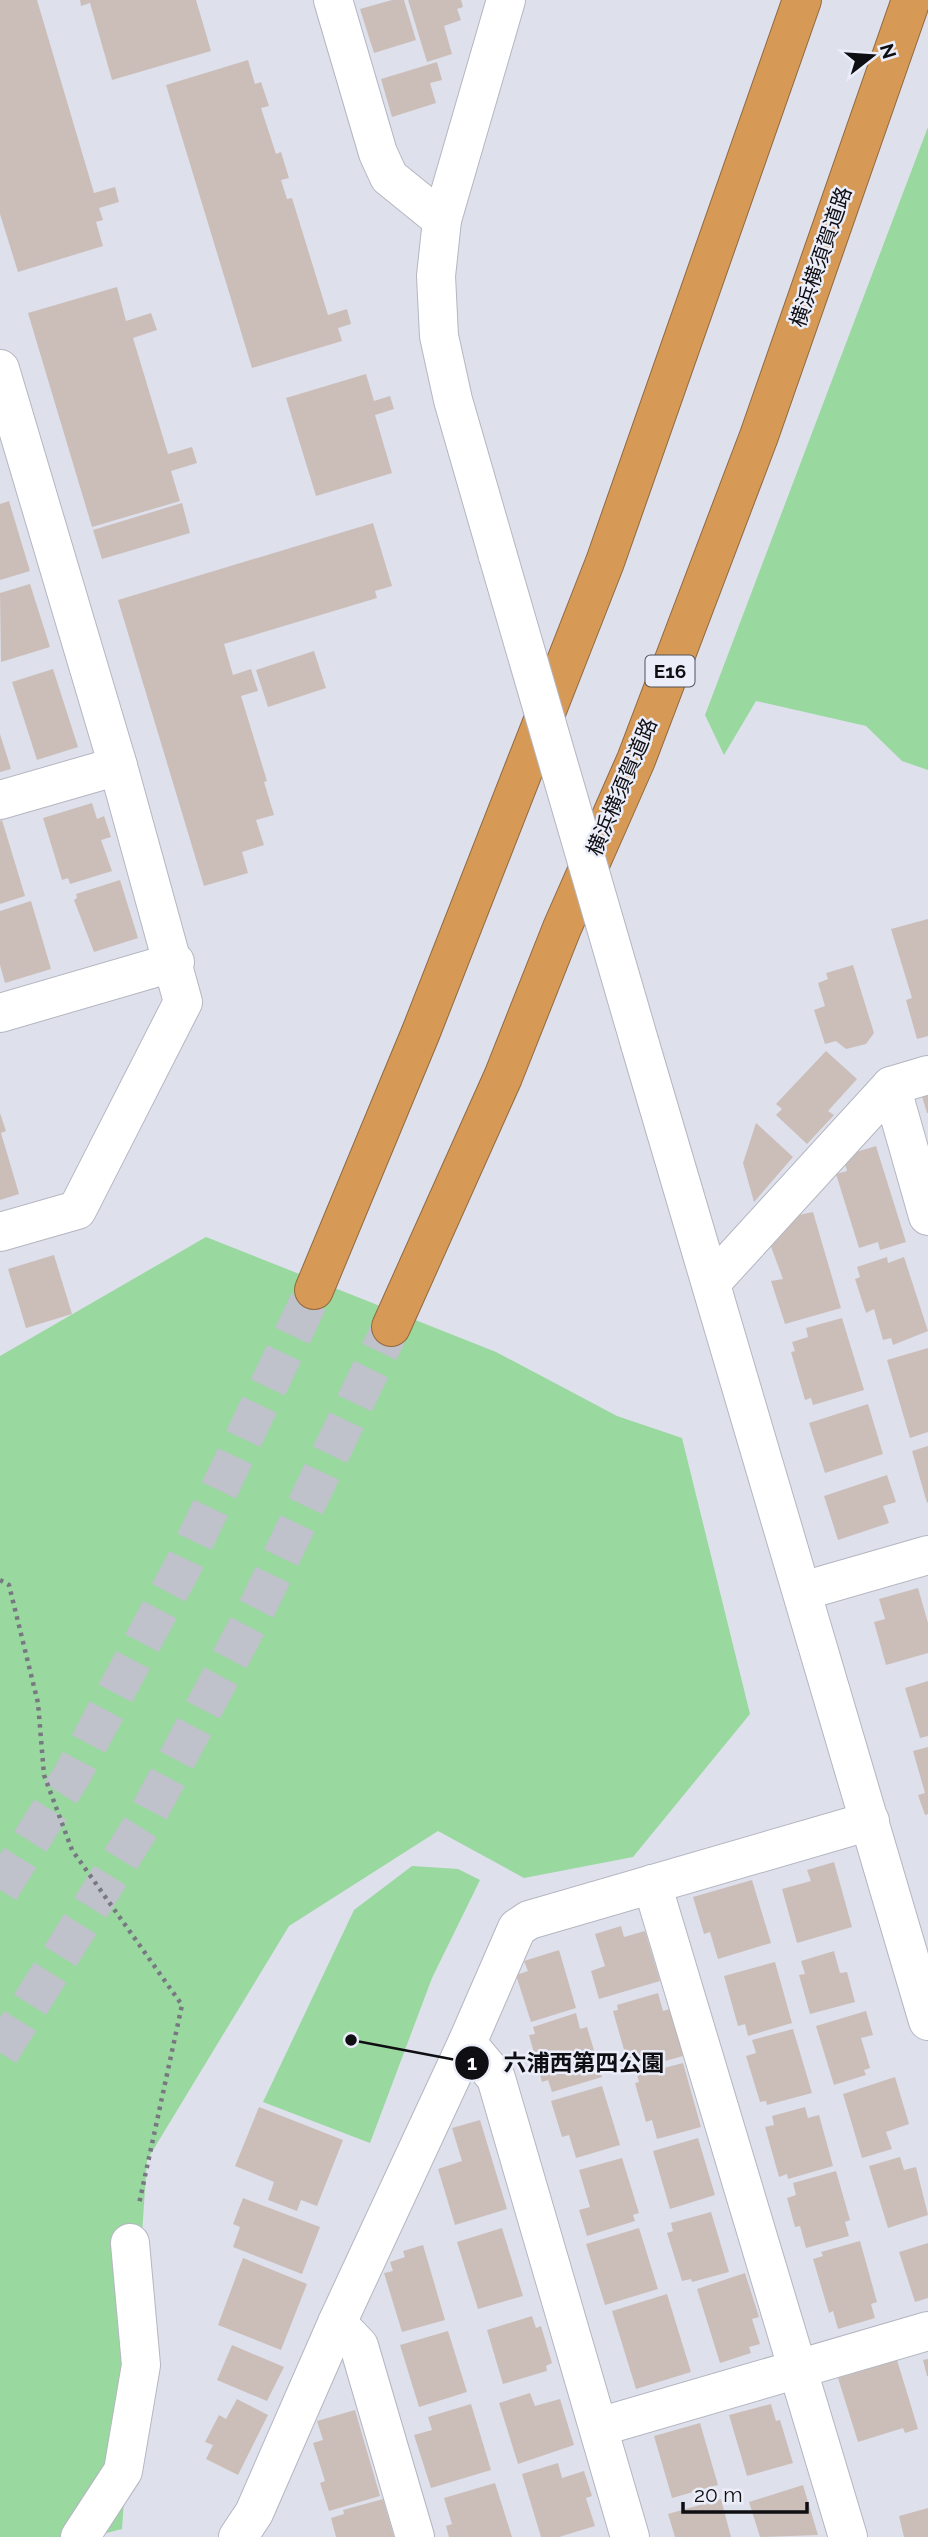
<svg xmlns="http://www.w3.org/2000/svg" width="928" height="2537" viewBox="0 0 928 2537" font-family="Raleway,'Noto Sans JP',sans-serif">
<rect width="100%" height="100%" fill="#dee0ec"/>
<g fill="#99d89e">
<polygon points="928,127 928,770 902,761 866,726 756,701 724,755 705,715"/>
<polygon points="206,1237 496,1352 617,1416 682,1438 750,1714 633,1857 524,1878 438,1831 289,1926 147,2160 122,2529 91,2537 0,2537 0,1356"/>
<polygon points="412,1866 458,1869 480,1880 432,1978 370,2143 263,2102 354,1910"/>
</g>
<g fill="#cbbeb9">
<polygon points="0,0 37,0 94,193 115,187 119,202 99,208 103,220 96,222 103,246 18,272 0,214"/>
<polygon points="80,0 196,0 211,51 112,80 90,3 81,6"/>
<polygon points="392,0 404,0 416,40 374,53 360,9"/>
<polygon points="408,0 461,0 463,7 457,9 461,20 444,26 452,54 427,62"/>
<polygon points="248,60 255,84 261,82 269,106 261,108 276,154 281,152 289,178 281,180 287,199 292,198 328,315 347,309 351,324 338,328 342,341 252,368 166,85"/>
<polygon points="437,62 442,80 430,83 436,103 392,117 381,79"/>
<polygon points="117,287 126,321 151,313 157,330 133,338 168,454 192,447 197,463 171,471 180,501 92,527 28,313"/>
<polygon points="366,374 374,401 390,396 394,409 375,415 392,473 316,496 286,398"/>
<polygon points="9,501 30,571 0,580 0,504"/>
<polygon points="182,503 190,533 102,559 93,530"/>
<polygon points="373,523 392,586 375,591 377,598 224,644 233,675 251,669 258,691 241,696 267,781 264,782 274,815 256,820 264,845 242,852 248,873 204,886 118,600"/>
<polygon points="30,584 50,647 1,662 0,593"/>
<polygon points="314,651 326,688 268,707 256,670"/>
<polygon points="53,669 78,747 37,760 12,682"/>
<polygon points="0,734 11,769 0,772"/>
<polygon points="92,803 97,819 104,816 111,837 101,840 112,871 70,884 68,878 62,880 43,818"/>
<polygon points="2,820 25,896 0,904 0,821"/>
<polygon points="120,880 138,938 94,952 74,900 77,898 76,894"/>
<polygon points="31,901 51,969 5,983 0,965 0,911"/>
<polygon points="928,919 928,1036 917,1039 906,1000 912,998 891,929"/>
<polygon points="853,965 874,1033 866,1044 846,1049 836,1041 825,1044 814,1010 825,1006 818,983 828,979 826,973"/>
<polygon points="826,1051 857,1079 828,1111 834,1115 807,1144 776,1115 782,1109 776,1104"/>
<polygon points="928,1091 928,1113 927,1113 921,1093"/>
<polygon points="0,1113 6,1131 1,1133 19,1194 0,1200"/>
<polygon points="756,1123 793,1157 754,1202 743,1163"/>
<polygon points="876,1146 906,1242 880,1250 878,1242 859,1248 836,1174 847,1171 843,1156"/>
<polygon points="813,1212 841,1308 785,1324 771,1281 783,1279 770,1244 789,1217"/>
<polygon points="54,1255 72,1314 26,1328 8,1269"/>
<polygon points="887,1257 888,1263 904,1257 928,1331 893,1345 891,1338 883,1340 874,1309 866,1313 855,1279 860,1277 857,1267"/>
<polygon points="842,1318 864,1390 813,1405 811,1398 805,1400 791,1352 795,1351 792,1342 808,1337 806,1328"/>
<polygon points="928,1348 928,1432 910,1438 887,1360"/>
<polygon points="868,1404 883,1454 825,1473 809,1423"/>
<polygon points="928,1446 928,1502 927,1503 912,1451"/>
<polygon points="887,1475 896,1502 883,1506 889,1523 838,1540 824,1496"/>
<polygon points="918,1588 928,1623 928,1653 886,1665 874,1622 885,1619 879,1599"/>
<polygon points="928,1681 928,1736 920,1738 905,1688"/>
<polygon points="928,1747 928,1814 925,1815 918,1795 925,1793 913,1751"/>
<polygon points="834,1862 852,1927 797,1943 782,1889 811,1881 807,1870"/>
<polygon points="752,1880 771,1943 718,1959 710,1932 704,1934 693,1897"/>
<polygon points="621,1926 624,1937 645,1931 660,1981 599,1999 591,1971 605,1966 595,1934"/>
<polygon points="559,1950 576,2008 531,2022 516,1975 528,1971 524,1961"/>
<polygon points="834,1951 840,1973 847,1972 855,2002 810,2014 799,1975 805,1974 801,1961"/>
<polygon points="775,1962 792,2023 748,2036 745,2024 738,2026 724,1976"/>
<polygon points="658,1993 663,2011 670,2009 683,2056 630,2071 613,2011 618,2010 617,2005"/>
<polygon points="866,2011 873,2035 861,2038 870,2068 864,2070 866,2075 834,2085 816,2026"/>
<polygon points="576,2013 580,2029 587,2027 602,2077 552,2092 548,2080 542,2082 529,2035 535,2034 533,2027"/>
<polygon points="793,2029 812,2093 767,2105 766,2101 760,2102 746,2056 756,2053 752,2040"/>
<polygon points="683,2063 701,2127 657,2139 652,2120 646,2122 635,2083 639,2082 637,2075"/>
<polygon points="895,2077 909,2124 886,2132 892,2149 862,2158 843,2094"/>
<polygon points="602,2086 620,2145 576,2158 569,2135 562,2137 551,2101"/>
<polygon points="259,2107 343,2140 317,2206 301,2200 297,2211 268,2200 274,2182 235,2166"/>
<polygon points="805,2107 808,2118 819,2115 833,2166 788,2179 787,2174 779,2177 765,2127 774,2125 772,2116"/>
<polygon points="480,2120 507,2209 455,2225 438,2169 462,2161 452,2128"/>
<polygon points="698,2138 715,2195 670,2209 653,2151"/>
<polygon points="900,2157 904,2170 916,2167 928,2215 888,2228 869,2166"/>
<polygon points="622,2158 639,2213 633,2215 635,2221 587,2236 579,2210 590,2207 579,2170"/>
<polygon points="836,2171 850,2220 845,2222 849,2236 806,2248 800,2226 795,2227 787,2198 796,2195 793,2183"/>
<polygon points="243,2198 320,2227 302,2274 233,2247 240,2227 233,2224"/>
<polygon points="711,2212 729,2272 692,2282 691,2279 682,2281 667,2233 673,2231 671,2223"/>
<polygon points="502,2228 523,2296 478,2309 457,2242"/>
<polygon points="639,2228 658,2289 605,2305 586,2244"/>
<polygon points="860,2241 877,2302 871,2304 875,2318 838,2329 833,2311 829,2313 813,2259 823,2256 821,2252"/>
<polygon points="928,2243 928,2298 915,2302 899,2252"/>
<polygon points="423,2245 445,2320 402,2332 384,2273 393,2271 390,2262 405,2257 403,2251"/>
<polygon points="243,2258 307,2284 281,2350 218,2325"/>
<polygon points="745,2273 759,2317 752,2319 760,2344 749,2347 751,2353 720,2363 697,2289"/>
<polygon points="667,2294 691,2372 636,2389 612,2311"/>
<polygon points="532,2316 536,2328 541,2326 552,2363 546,2366 547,2371 503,2384 487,2330"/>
<polygon points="448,2331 467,2392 419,2407 400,2345"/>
<polygon points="232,2345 284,2367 267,2401 217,2380"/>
<polygon points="928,2359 928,2376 927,2376 923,2360"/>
<polygon points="897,2360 918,2429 905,2433 903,2428 858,2442 838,2378"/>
<polygon points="530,2393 535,2406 560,2399 574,2445 518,2464 499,2403"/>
<polygon points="237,2399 268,2415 238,2475 206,2459 213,2445 205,2442 219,2415 226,2419"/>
<polygon points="471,2404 491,2470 431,2488 414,2435 432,2430 428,2417"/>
<polygon points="771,2404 776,2421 780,2420 793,2463 747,2476 729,2415"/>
<polygon points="355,2410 380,2496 329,2511 320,2483 325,2481 313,2443 323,2440 317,2421"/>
<polygon points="700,2423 718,2485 672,2498 654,2436"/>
<polygon points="558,2463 562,2478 584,2471 592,2496 586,2498 595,2526 559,2537 541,2537 522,2474"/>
<polygon points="495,2483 512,2537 449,2537 446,2526 452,2524 444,2498"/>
<polygon points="803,2485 818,2535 760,2537 749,2502"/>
<polygon points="383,2499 394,2537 336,2537 331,2518 344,2514 343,2510"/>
<polygon points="721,2499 731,2537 675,2537 668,2514"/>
<polygon points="928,2508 928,2537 904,2537 899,2516"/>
</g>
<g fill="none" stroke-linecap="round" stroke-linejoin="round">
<g stroke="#bfc1cb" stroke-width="38" stroke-dasharray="38 19" stroke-linecap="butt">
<polyline points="0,1890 72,1775 184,1564 314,1290"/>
<polyline points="0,2053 145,1820 260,1602 391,1327"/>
</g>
<defs>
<g id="minor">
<polyline points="333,0 378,153 389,177 442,220"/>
<polyline points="0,369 118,766 0,800"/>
<polyline points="498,556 453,400 439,336 436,276 442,220 506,0"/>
<polyline points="0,1013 175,962"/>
<polyline points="640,1044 928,2021"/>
<polyline points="891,1086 928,1216"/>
<polyline points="0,1232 77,1210 183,1002 118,766"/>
<polyline points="711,1283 891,1086 928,1075"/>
<polyline points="803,1591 928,1555"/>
<polyline points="652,1884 848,2537"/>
<polyline points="337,2323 359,2346 415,2537"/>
<polyline points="599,2427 928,2331"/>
<polyline points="80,2537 123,2471 141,2365 130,2243"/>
<polyline points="238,2537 254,2513 337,2323 467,2043"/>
<polyline points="630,2537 496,2078 467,2043 517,1928 529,1920 870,1821"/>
</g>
<g id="highway">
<polyline points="314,1290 421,1032 605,562 802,0"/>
<polyline points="391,1327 503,1077 562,928 636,760 759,436 911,0"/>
</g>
</defs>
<use href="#minor" stroke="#b4b6c1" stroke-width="40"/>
<use href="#highway" stroke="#91693f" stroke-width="40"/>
<polyline stroke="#777881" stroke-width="4.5" stroke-dasharray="3.5 5" stroke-linecap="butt" points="0,1580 9,1585 38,1703 44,1775 72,1850 182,2005 139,2204"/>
<use href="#minor" stroke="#fff" stroke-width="38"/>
<use href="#highway" stroke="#d79a56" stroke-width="38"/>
<defs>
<polyline id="minor-bridge" points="498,556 640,1044"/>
</defs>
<use href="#minor-bridge" stroke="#b4b6c1" stroke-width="40" stroke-linecap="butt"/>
<use href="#minor-bridge" stroke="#fff" stroke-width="38"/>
</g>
<g text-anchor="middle" stroke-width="5" stroke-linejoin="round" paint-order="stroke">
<rect fill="#ebedf9" stroke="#515258" stroke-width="2" x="645.5" y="655.5" width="49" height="31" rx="5"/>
<g font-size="19" font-weight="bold" fill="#0f0f13">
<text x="670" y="678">E16</text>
</g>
<g font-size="21" fill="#0f0f13" stroke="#ebedf9">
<text transform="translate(821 257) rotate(-71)" y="7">横浜横須賀道路</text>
<text transform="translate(622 787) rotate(-67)" y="7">横浜横須賀道路</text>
</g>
</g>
<path fill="none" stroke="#0f0f13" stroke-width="2.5" d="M351 2040L472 2063"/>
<g fill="#0f0f13" stroke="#ebedf9" stroke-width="2.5">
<circle cx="351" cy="2040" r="7"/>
<circle cx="472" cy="2063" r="18"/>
</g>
<g font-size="21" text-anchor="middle" font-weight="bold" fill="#fff">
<text x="472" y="2070">1</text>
</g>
<g font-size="23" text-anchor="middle" font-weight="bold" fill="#0f0f13" stroke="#ebedf9" stroke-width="5" stroke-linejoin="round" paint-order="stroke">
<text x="584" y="2071">六浦西第四公園</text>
</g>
<g transform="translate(872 56) rotate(73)" stroke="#ebedf9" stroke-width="5" paint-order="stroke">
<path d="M0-5L12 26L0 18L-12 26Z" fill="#0f0f13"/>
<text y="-10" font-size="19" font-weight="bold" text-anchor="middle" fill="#0f0f13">N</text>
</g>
<path d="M683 2502v10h124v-10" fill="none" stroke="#0f0f13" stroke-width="3.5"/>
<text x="694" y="2502" font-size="21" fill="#0f0f13" stroke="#ebedf9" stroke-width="5" paint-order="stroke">20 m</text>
</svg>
